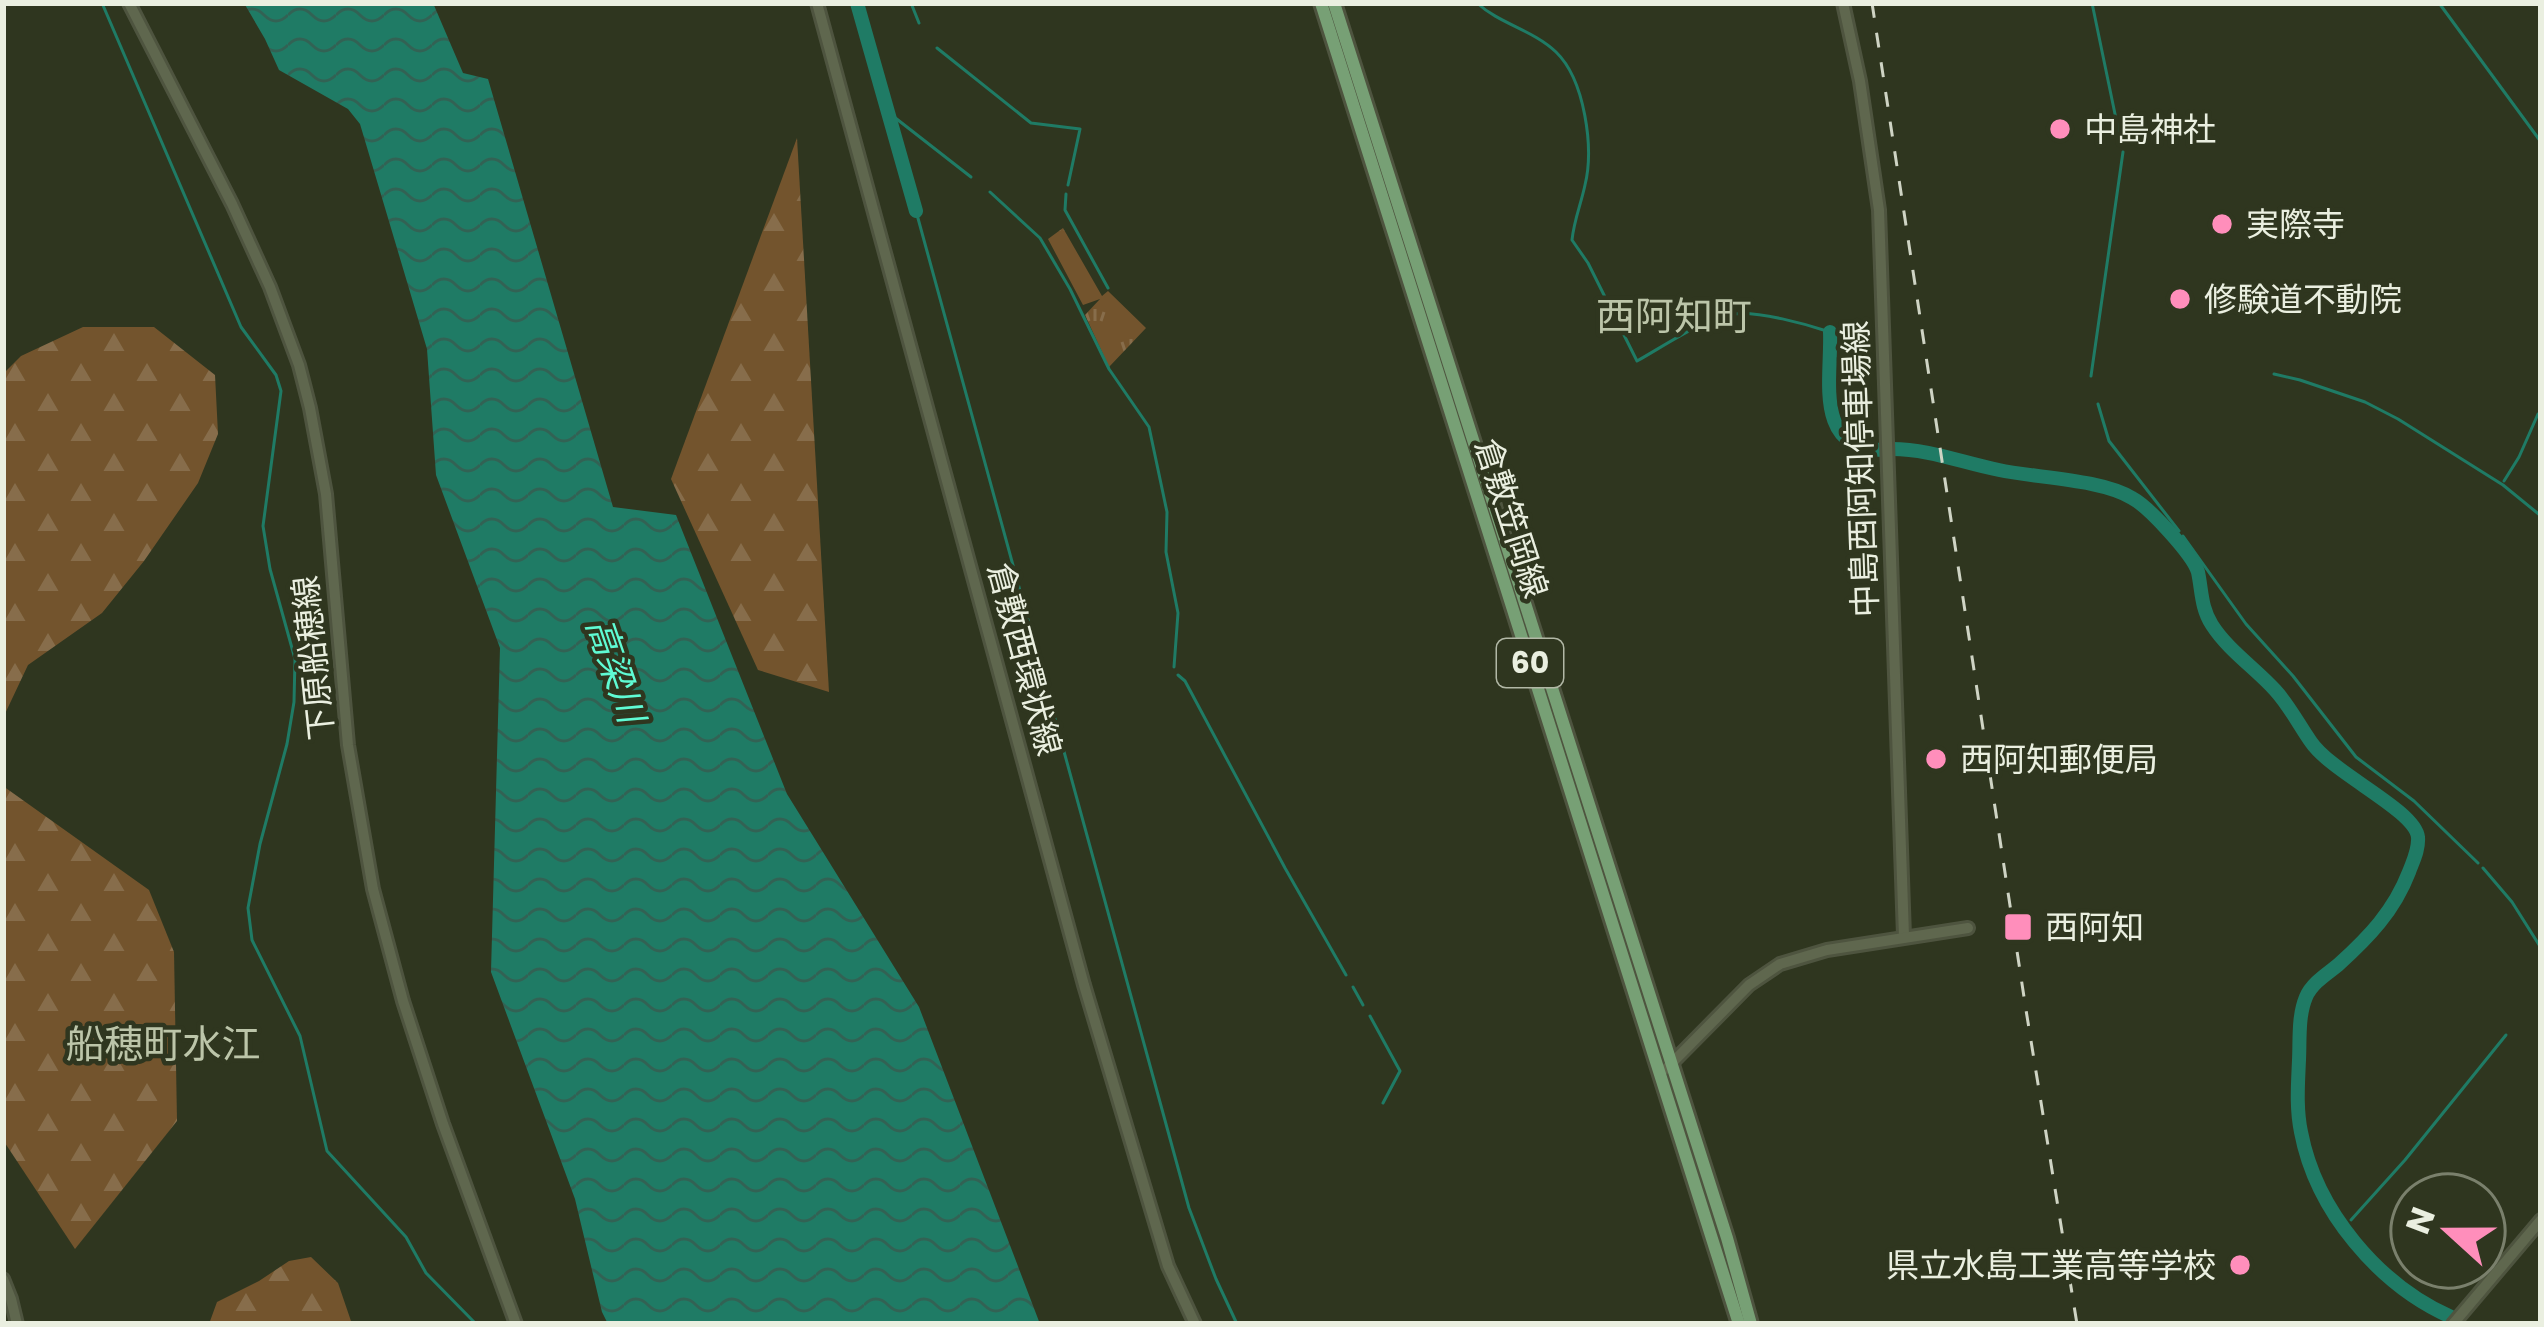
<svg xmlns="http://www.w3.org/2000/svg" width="2544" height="1327" viewBox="0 0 2544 1327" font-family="Poppins,'Noto Sans JP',sans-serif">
<defs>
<pattern id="forest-firs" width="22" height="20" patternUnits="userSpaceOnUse" patternTransform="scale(3)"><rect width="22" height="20" fill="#73542d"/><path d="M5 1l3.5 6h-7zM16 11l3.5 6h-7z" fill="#876d4b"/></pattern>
<pattern id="park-tufts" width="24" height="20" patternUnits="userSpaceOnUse" patternTransform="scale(3)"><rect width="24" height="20" fill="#73542d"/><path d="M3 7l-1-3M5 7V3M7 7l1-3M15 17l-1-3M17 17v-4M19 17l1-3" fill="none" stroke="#876d4b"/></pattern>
<pattern id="water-waves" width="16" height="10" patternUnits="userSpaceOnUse" patternTransform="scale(3)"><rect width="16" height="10" fill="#1f7b65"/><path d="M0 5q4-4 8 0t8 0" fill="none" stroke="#326254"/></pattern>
</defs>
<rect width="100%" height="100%" fill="#2f361f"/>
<g fill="url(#forest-firs)">
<polygon points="797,138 829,692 758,670 671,479"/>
<polygon points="83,327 154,327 215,375 218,434 198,483 144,561 102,613 28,665 3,718 3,374 21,356"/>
<polygon points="3,786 149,890 174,952 177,1121 75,1249 3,1140"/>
<polygon points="311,1257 338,1283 352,1324 209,1324 217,1302 259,1281 289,1261"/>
</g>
<polygon fill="url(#park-tufts)" points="1063,228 1102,296 1108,291 1146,328 1109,367 1085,315 1100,299 1083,305 1048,239"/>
<polygon fill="url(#water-waves)" points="244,3 433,3 463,73 488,79 613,507 676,515 787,794 919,1007 1040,1324 608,1324 602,1312 575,1199 491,972 500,648 436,475 427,349 360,124 348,109 279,70 265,39"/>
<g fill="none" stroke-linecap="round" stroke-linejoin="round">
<g stroke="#1f7b65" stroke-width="3">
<polyline points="102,3 241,327 276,375 281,391 263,526 270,569 295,659 294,702 287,744 260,844 248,908 252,940 300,1036 327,1151 406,1237 426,1273 476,1324"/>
<polyline points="911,3 919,23"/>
<path d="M1477,3C1500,24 1533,30 1556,52C1585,80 1594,148 1585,185C1581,204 1574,220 1572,240L1588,263L1637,361C1664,346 1704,318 1734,314C1759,311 1806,324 1830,332"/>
<polyline points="2092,3 2121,143"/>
<polyline points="2439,3 2541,142"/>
<polyline points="937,48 1031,123 1080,129 1068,185"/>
<polyline points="889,113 971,177"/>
<polyline points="990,192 1040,238 1070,289 1109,369 1149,427 1167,512 1166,552 1178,613 1174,667"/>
<polyline points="1066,194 1065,210 1108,288"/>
<polyline points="916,211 1189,1208 1216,1279 1237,1324"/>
<polyline points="2274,374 2300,380 2365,402 2398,419 2503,485 2541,516"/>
<polyline points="2091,376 2123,152"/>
<polyline points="2098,404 2109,441 2179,531"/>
<polyline points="2504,481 2519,457 2538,414"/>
<polyline points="2183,536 2246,624 2293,676 2356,757 2414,801 2478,863"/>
<polyline points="1178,675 1185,681 1285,868 1346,975"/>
<polyline points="2483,868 2512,902 2541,948"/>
<polyline points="1353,987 1363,1005"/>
<polyline points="1370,1016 1400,1071 1383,1103"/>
<polyline points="2351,1220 2405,1160 2506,1035"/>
<polyline points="2341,1224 2344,1223"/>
</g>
<g stroke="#1f7b65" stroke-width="14">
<polyline points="857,3 916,211"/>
<path d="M1830,332C1832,378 1813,449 1882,450"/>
<path d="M1892,449C1929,449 1963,463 1999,470C2036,478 2101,479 2132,498C2149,507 2193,555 2198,572C2202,591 2201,608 2212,625C2228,650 2255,668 2275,690C2289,705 2299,725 2311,742C2332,773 2415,810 2418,837C2419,850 2413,861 2409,872C2394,911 2369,937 2338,965C2327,974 2312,983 2306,997C2298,1016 2300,1039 2299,1060C2298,1084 2296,1108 2301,1132C2316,1211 2379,1285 2451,1317"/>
</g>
<defs>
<g id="secondary">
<polyline points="129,3 232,204 270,287 299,365 310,408 326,494 348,745 373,889 403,1001 443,1124 516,1324"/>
<polyline points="817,3 1084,985 1168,1266 1195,1324"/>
<polyline points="1843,3 1860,81 1879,210 1904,936"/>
<polyline points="1666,1069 1749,985 1780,964 1827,950 1968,928"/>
<polyline points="3,1279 11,1299 17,1324"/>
<polyline points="2453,1324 2541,1220"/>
</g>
<g id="primary">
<polyline points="1321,3 1739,1324"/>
<polyline points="1334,3 1727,1238 1751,1324"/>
</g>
</defs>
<use href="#secondary" stroke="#4e543f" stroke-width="16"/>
<use href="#primary" stroke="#4e543f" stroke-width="18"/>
<use href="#secondary" stroke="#5f674e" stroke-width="10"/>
<use href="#primary" stroke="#77a075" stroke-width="12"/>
<polyline stroke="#cfd4c4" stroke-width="3" stroke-dasharray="15 15" stroke-linecap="butt" points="1872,3 2026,1010 2077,1324"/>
</g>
<g fill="#ff8ebb" stroke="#2f361f" stroke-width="4.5">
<circle cx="2060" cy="129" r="12"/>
<circle cx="2222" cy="224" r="12"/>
<circle cx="2180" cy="299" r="12"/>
<circle cx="1936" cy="759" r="12"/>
<rect x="2003" y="912" width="30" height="30" rx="6"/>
<circle cx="2240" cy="1265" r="12"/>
</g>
<g text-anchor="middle" stroke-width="9" stroke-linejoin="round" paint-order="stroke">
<rect fill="#2f361f" stroke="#b2b8a6" stroke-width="3" x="1497" y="639" width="66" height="48" rx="9"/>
<g font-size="30" font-weight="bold" fill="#eaefe0">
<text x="1530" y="673">60</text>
</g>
<g font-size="33" fill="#eaefe0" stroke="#2f361f" text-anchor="start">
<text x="2084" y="141">中島神社</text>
<text x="2246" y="236">実際寺</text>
<text x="2204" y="311">修験道不動院</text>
<text x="1960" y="771">西阿知郵便局</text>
<text x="2045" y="939">西阿知</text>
<text x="2216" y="1277" text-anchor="end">県立水島工業高等学校</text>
</g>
<g font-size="33" fill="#eaefe0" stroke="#2f361f">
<text transform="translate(1860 469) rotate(-92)" y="12">中島西阿知停車場線</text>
<text transform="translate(1512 518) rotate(72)" y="12">倉敷笠岡線</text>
<text transform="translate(313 658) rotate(-96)" y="12">下原船穂線</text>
<text transform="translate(1025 659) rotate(75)" y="12">倉敷西環状線</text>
</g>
<g font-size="36" font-style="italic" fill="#5ffbd4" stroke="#2f361f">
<text transform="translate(616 670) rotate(71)" y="13">高梁川</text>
</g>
<g font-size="39" fill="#bcc5a9" stroke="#2f361f">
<text x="1674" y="330">西阿知町</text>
<text x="163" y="1058">船穂町水江</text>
</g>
</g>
<rect width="2544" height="1327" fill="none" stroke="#eaefe0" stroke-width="12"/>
<g transform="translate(2448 1231) rotate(291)"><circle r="57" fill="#2f361f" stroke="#7a806c" stroke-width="3"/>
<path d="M0-9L21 45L0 30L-21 45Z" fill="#ff8ebb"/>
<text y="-18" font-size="33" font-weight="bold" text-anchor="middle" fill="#eaefe0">N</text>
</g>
</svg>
